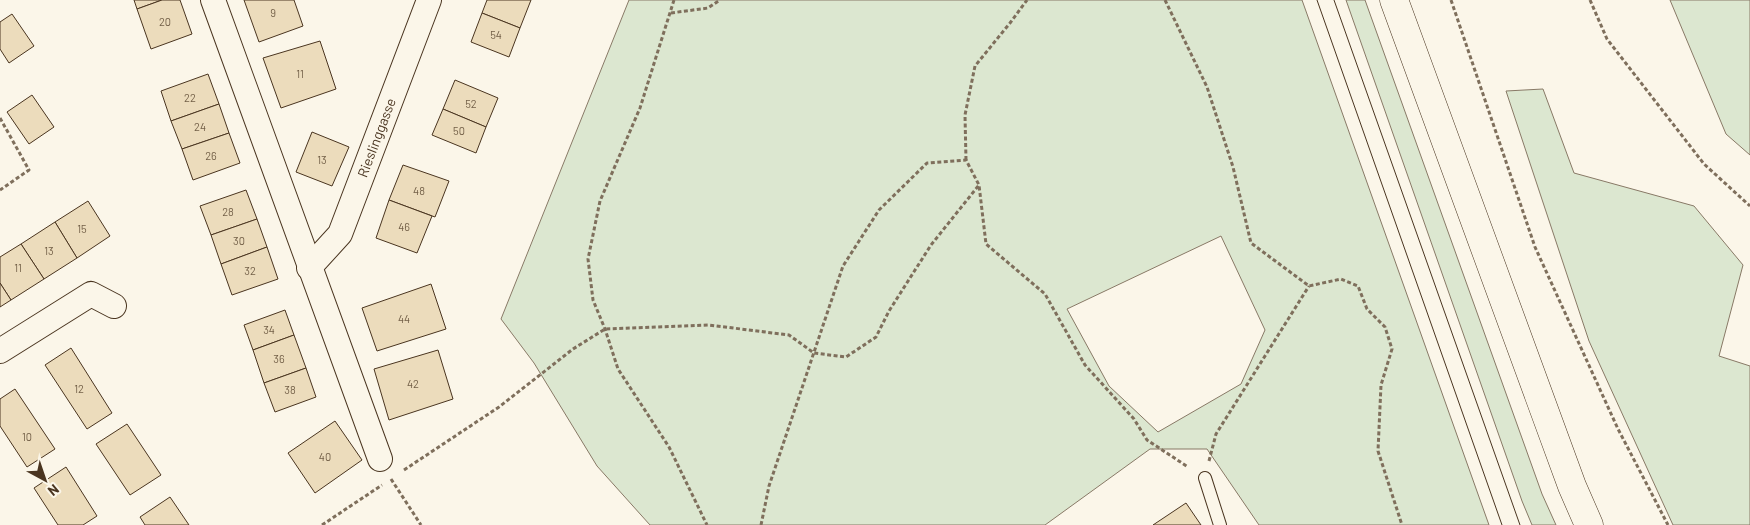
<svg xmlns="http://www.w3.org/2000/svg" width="1750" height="525" viewBox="0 0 1750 525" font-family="Barlow,sans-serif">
<rect width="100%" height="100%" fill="#fbf6e9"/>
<g fill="#dce7d0" stroke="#887966" fill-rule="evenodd">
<path d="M629,0H1302L1489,525H1259L1207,449H1150L1045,525H650L597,466L534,363L501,319ZM1221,236L1265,330L1241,384L1158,432L1109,386L1067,309Z"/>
<polygon points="1346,0 1365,0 1542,494 1556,525 1532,525 1522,501"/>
<polygon points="1670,0 1750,0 1750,155 1726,134"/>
<polygon points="1543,89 1574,173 1694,206 1743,265 1719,356 1750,366 1750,525 1673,525 1589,341 1506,91"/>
</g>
<g fill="#ecdcbc" stroke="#4a3520">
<polygon points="134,0 162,0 137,9"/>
<polygon points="162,0 180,0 192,34 151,49 137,9"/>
<polygon points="244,0 294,0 303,26 259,42"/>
<polygon points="487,0 531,0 520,28 482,13"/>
<polygon points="482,13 520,28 509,57 471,42"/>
<polygon points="12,14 34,46 9,63 0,49 0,22"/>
<polygon points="320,41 336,89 281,108 263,58"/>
<polygon points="208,74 219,104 171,121 161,91"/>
<polygon points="455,80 498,98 486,127 443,109"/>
<polygon points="32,95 54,127 29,144 7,112"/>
<polygon points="219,104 229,133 182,149 171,121"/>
<polygon points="443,109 486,127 476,153 432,135"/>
<polygon points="312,132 349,147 332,186 296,172"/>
<polygon points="229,133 240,163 193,180 182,149"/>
<polygon points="403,165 449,181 435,217 389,200"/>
<polygon points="246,190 257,219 211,235 200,206"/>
<polygon points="389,200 432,216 417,253 376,238"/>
<polygon points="88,201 110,236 77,258 55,222"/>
<polygon points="257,219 267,247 221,264 211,235"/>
<polygon points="55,222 77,258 44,279 21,244"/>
<polygon points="21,244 44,279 11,300 0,283 0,257"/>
<polygon points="267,247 278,279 232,295 221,264"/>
<polygon points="0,283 11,300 0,307"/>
<polygon points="431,284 446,329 377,351 362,308"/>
<polygon points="285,310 294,335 253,350 244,325"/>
<polygon points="294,335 306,368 264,383 253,350"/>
<polygon points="71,348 112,413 87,429 45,365"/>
<polygon points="438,350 453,399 389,420 374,369"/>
<polygon points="306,368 316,397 275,412 264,383"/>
<polygon points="15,389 55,449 27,467 0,426 0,399"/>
<polygon points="335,421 362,460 315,493 288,453"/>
<polygon points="127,424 161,475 130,495 96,444"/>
<polygon points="66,467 97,516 83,525 58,525 34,488"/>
<polygon points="170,497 189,525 145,525 140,517"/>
<polygon points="1186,503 1201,525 1153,525"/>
</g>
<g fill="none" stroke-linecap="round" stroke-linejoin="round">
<defs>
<polyline id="service" points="1205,478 1220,525"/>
<g id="minor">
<polyline points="213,0 380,459"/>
<path id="s1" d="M309,268L340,234L429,0"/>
<polyline points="0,351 91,294 114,306"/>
</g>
<polyline id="primary" points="1394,0 1572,486 1589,525"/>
</defs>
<use href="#service" stroke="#4a3520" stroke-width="14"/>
<use href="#minor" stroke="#4a3520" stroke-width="26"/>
<use href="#primary" stroke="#4a3520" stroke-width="29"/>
<g stroke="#7f6f5c" stroke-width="3" stroke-dasharray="4 2.5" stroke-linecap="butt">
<polyline points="674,0 640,108 600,201 588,259 593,300 605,329 618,369 669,447 707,525"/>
<polyline points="1165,0 1207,87 1233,167 1251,243 1309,286 1341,279 1358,286 1367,309 1385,327 1392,349 1381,385 1378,451 1402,525"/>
<polyline points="1451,0 1535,247 1618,429 1668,525"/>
<polyline points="1590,0 1607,39 1704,164 1750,206"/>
<polyline points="671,13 708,8 720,0"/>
<polyline points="0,118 29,170 0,190"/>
<polyline points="966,160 965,115 975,66 1010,23 1027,0"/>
<polyline points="1209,461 1216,434 1309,286"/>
<polyline points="404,470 499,407 573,349 605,329 709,325 789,335 814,353 846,357 876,337 889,311 931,245 979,185"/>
<polyline points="391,479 421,525"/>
<polyline points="322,525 382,485"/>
<polyline points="761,525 769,486 843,266 879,210 927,163 966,160 979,185 986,244 1045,294 1085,365 1134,419 1147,440 1188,467"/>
</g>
<use href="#service" stroke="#fbf6e9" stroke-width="12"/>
<use href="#minor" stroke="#fbf6e9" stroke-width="24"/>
<use href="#primary" stroke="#fbf6e9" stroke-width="28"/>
<g stroke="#4a3520" stroke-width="1">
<polyline points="1317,0 1502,525"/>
<polyline points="1334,0 1520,525"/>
</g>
</g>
<g text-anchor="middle" stroke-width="4" stroke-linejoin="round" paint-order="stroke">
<g font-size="11" fill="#725f47">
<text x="273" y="17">9</text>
<text x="165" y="26">20</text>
<text x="496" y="39">54</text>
<text x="300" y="78">11</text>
<text x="190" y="102">22</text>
<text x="471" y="108">52</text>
<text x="200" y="131">24</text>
<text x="459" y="135">50</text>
<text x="211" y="160">26</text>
<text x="322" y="164">13</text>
<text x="419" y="195">48</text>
<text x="228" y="216">28</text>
<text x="404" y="231">46</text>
<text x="82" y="233">15</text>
<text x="239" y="245">30</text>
<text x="49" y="255">13</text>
<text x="18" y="272">11</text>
<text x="250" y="275">32</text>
<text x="404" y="323">44</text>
<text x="269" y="334">34</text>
<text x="279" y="363">36</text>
<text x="413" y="388">42</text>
<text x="79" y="393">12</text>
<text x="290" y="394">38</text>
<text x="27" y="441">10</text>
<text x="325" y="461">40</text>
</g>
<g font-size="14" fill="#4a3520" stroke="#fbf6e9">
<text dy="5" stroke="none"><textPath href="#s1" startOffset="149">Rieslinggasse</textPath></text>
</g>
</g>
<g transform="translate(45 480) rotate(140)" stroke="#fbf6e9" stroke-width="4" paint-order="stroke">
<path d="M0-4L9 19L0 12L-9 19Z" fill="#4a3520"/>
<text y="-8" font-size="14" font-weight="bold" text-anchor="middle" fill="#4a3520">N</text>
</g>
</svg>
